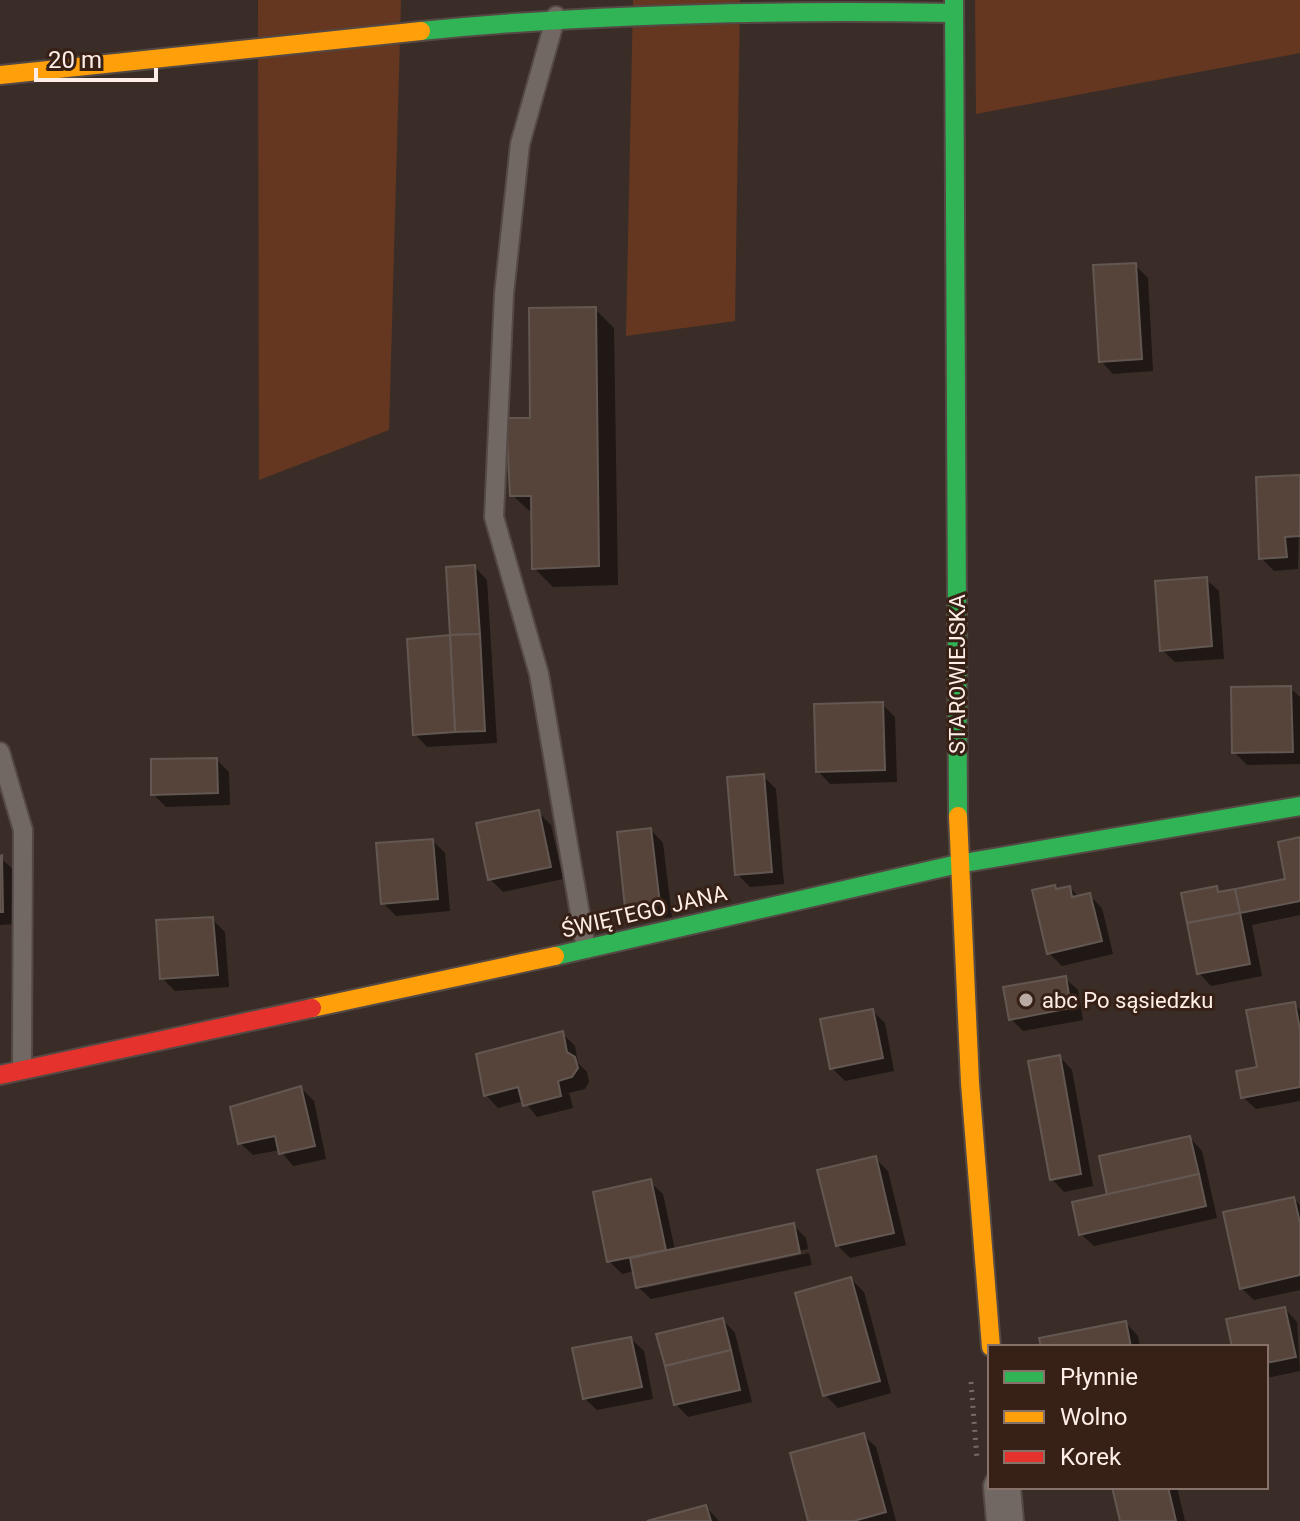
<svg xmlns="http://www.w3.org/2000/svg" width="1300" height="1521" viewBox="0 0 1300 1521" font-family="Roboto,sans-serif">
<rect width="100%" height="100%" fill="#3a2d27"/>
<g fill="#653721">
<polygon points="258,0 401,0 389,430 259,480"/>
<polygon points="633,0 740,0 735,321 626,336"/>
<polygon points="975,0 1300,0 1300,53 976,114"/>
</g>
<g fill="#0007">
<polygon points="1135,265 1148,278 1153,371 1113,374 1101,361"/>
<polygon points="595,309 614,328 618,585 553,587 534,568 533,514 512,495 532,420"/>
<polygon points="1300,476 1298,569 1274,571 1261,558"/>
<polygon points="475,567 487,580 497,743 427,747 415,734"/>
<polygon points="1206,579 1219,591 1224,659 1175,662 1162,650"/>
<polygon points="1290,688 1300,697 1300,764 1247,765 1234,752"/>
<polygon points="882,704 895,717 897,782 830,784 818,771"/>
<polygon points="217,760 229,772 230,805 166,807 153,794"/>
<polygon points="763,776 776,789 784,884 750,887 737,874"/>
<polygon points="538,812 551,825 563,879 503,892 490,879"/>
<polygon points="651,830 663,843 672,917 640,920 627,907"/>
<polygon points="1300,839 1300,915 1252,925 1262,976 1211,986 1199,973 1216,888 1221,894 1287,881"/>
<polygon points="433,841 445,853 450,911 396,916 383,903"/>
<polygon points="0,858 14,870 15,924 0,925"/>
<polygon points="1054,887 1058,891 1070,888 1079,897 1089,895 1102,908 1113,954 1062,966 1049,953"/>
<polygon points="212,919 225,932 229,987 175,991 162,978"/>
<polygon points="1065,978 1078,990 1083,1020 1023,1031 1011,1019"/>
<polygon points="1294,1004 1300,1010 1300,1101 1256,1109 1243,1097"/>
<polygon points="873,1011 885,1023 894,1071 845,1081 832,1068"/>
<polygon points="562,1033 575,1046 578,1063 587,1072 589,1082 585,1089 569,1093 573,1108 537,1117 524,1101 498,1108 486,1095"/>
<polygon points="1060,1057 1072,1070 1093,1186 1064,1192 1052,1179"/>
<polygon points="301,1088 314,1101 326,1159 293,1166 280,1150 253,1155 240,1143"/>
<polygon points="1190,1138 1202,1151 1217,1218 1094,1246 1081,1234 1110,1196"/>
<polygon points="875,1158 888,1171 906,1245 850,1258 837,1245"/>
<polygon points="650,1182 663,1194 675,1250 793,1225 806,1238 808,1249 645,1284 645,1288 809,1253 812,1265 651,1299 638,1287 635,1271 622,1274 609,1261"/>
<polygon points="1294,1199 1300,1205 1300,1290 1254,1300 1241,1288"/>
<polygon points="851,1279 864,1292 891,1393 838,1408 825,1395"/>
<polygon points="1285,1309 1297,1322 1300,1371 1266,1378 1266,1347 1234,1347"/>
<polygon points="723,1320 735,1333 752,1402 688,1417 676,1404"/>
<polygon points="1126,1323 1138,1336 1140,1347 1043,1347"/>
<polygon points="631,1339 644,1351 653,1399 597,1410 584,1398"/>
<polygon points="863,1435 876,1447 896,1521 810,1521"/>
<polygon points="1114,1487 1177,1487 1185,1521 1122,1521"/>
<polygon points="706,1507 719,1521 655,1521"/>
</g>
<g fill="#56443b" stroke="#635752" stroke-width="2">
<polygon points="1136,263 1142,359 1099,362 1093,265"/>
<polygon points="596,307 599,566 532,569 531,496 510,496 506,418 530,418 529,308"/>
<polygon points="1300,475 1300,536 1285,537 1287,557 1259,559 1256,477"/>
<polygon points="475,565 480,634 450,635 446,567"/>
<polygon points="1207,577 1212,646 1160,651 1155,581"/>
<polygon points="480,634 485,731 455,732 450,635"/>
<polygon points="450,635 455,732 413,735 407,639"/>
<polygon points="1291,686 1293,752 1232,753 1231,687"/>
<polygon points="883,702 885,770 816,772 814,704"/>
<polygon points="217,758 218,793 151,795 151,759"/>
<polygon points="764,774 772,872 735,875 727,777"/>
<polygon points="539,810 551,867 488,880 476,823"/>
<polygon points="651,828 660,904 625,908 617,832"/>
<polygon points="1300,837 1300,901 1240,913 1235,889 1285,879 1278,842"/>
<polygon points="433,839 438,899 381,904 376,843"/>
<polygon points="2,855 3,912 0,912 0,856"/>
<polygon points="1055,885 1056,889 1070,886 1072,897 1090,893 1102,941 1047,954 1032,890"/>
<polygon points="1217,886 1218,892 1235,889 1240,913 1187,923 1181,893"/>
<polygon points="1240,913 1250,964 1197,974 1187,923"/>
<polygon points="213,917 218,975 160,979 156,920"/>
<polygon points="1066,976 1071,1008 1009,1020 1003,987"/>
<polygon points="1295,1002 1300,1030 1300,1087 1241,1098 1236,1071 1257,1067 1246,1010"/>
<polygon points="873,1009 883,1058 830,1069 820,1019"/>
<polygon points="563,1031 567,1052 575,1057 578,1068 572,1077 558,1081 561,1096 523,1106 518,1087 484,1096 476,1054"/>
<polygon points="1060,1055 1081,1174 1050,1180 1028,1061"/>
<polygon points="301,1086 315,1146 279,1154 275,1136 238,1144 230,1107"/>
<polygon points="1190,1136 1199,1174 1107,1195 1099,1156"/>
<polygon points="876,1156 894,1233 836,1246 817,1170"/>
<polygon points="1199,1174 1206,1206 1079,1235 1072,1202"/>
<polygon points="651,1179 666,1250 607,1262 593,1192"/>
<polygon points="1294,1197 1300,1223 1300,1275 1240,1289 1223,1212"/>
<polygon points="794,1223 800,1253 636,1288 630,1258"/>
<polygon points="851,1277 880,1381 823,1396 795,1293"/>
<polygon points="1285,1307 1296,1357 1266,1363 1266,1347 1232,1347 1226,1319"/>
<polygon points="723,1318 731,1350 665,1366 656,1334"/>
<polygon points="1126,1321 1131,1347 1041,1347 1039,1338"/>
<polygon points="631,1337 642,1387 583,1399 572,1348"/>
<polygon points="731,1350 740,1390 674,1405 665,1366"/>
<polygon points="864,1433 886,1512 854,1521 808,1521 790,1453"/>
<polygon points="1112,1487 1168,1487 1176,1521 1120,1521"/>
<polygon points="706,1505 711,1521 647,1521"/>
</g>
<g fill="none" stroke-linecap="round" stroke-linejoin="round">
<defs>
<g id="lane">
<polyline points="556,16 520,144 504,294 494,517 539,674 586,949"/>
<polyline points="0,752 23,830 22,1070"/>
</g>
<polyline id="street" points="1002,1487 1005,1521"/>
<g id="fast">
<polyline points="954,0 958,816"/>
<path d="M421,31C598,13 776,10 954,13"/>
<polyline points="555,956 958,864 1300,806"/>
</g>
<g id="slow">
<polyline points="0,75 421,31"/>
<polyline points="958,816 970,1083 991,1347"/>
<polyline points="312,1008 555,956"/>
</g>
<polyline id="jam" points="0,1075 312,1008"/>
</defs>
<use href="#lane" stroke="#544944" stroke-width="22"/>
<use href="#street" stroke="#544944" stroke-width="40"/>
<use href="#fast" stroke="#544944" stroke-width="22"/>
<use href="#slow" stroke="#544944" stroke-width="22"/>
<use href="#jam" stroke="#544944" stroke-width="22"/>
<polyline stroke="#756c68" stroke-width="5" stroke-dasharray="2 6" stroke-linecap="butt" points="971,1382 977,1459"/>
<use href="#lane" stroke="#726863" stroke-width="18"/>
<use href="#street" stroke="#726863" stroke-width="36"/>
<use href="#fast" stroke="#30b455" stroke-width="18"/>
<use href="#slow" stroke="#ff9f0a" stroke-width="18"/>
<use href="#jam" stroke="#e5322d" stroke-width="18"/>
</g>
<circle fill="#b9aaa4" stroke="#372016" stroke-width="3" cx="1026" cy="1000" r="8"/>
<g text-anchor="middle" stroke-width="6" stroke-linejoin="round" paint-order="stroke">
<g font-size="22" fill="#feeee7" stroke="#372016">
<text transform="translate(957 674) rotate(-90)" y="8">STAROWIEJSKA</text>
<text transform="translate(644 911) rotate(-13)" y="8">ŚWIĘTEGO JANA</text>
</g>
<g font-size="22" fill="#feeee7" stroke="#372016" text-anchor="start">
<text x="1042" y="1008">abc Po sąsiedzku</text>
</g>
</g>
<rect x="988" y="1345" width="280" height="144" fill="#372016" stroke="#87726a" stroke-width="2"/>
<rect x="1004" y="1371" width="40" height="12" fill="#30b455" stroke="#87726a" stroke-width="2"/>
<text x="1060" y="1385" font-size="24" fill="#feeee7">Płynnie</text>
<rect x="1004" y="1411" width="40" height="12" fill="#ff9f0a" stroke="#87726a" stroke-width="2"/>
<text x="1060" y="1425" font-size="24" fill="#feeee7">Wolno</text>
<rect x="1004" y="1451" width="40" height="12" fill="#e5322d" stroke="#87726a" stroke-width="2"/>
<text x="1060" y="1465" font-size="24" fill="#feeee7">Korek</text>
<path d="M36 68v12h120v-12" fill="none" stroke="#feeee7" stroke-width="4"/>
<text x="48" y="68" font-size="24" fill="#feeee7" stroke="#372016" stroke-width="6" paint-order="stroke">20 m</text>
</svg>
